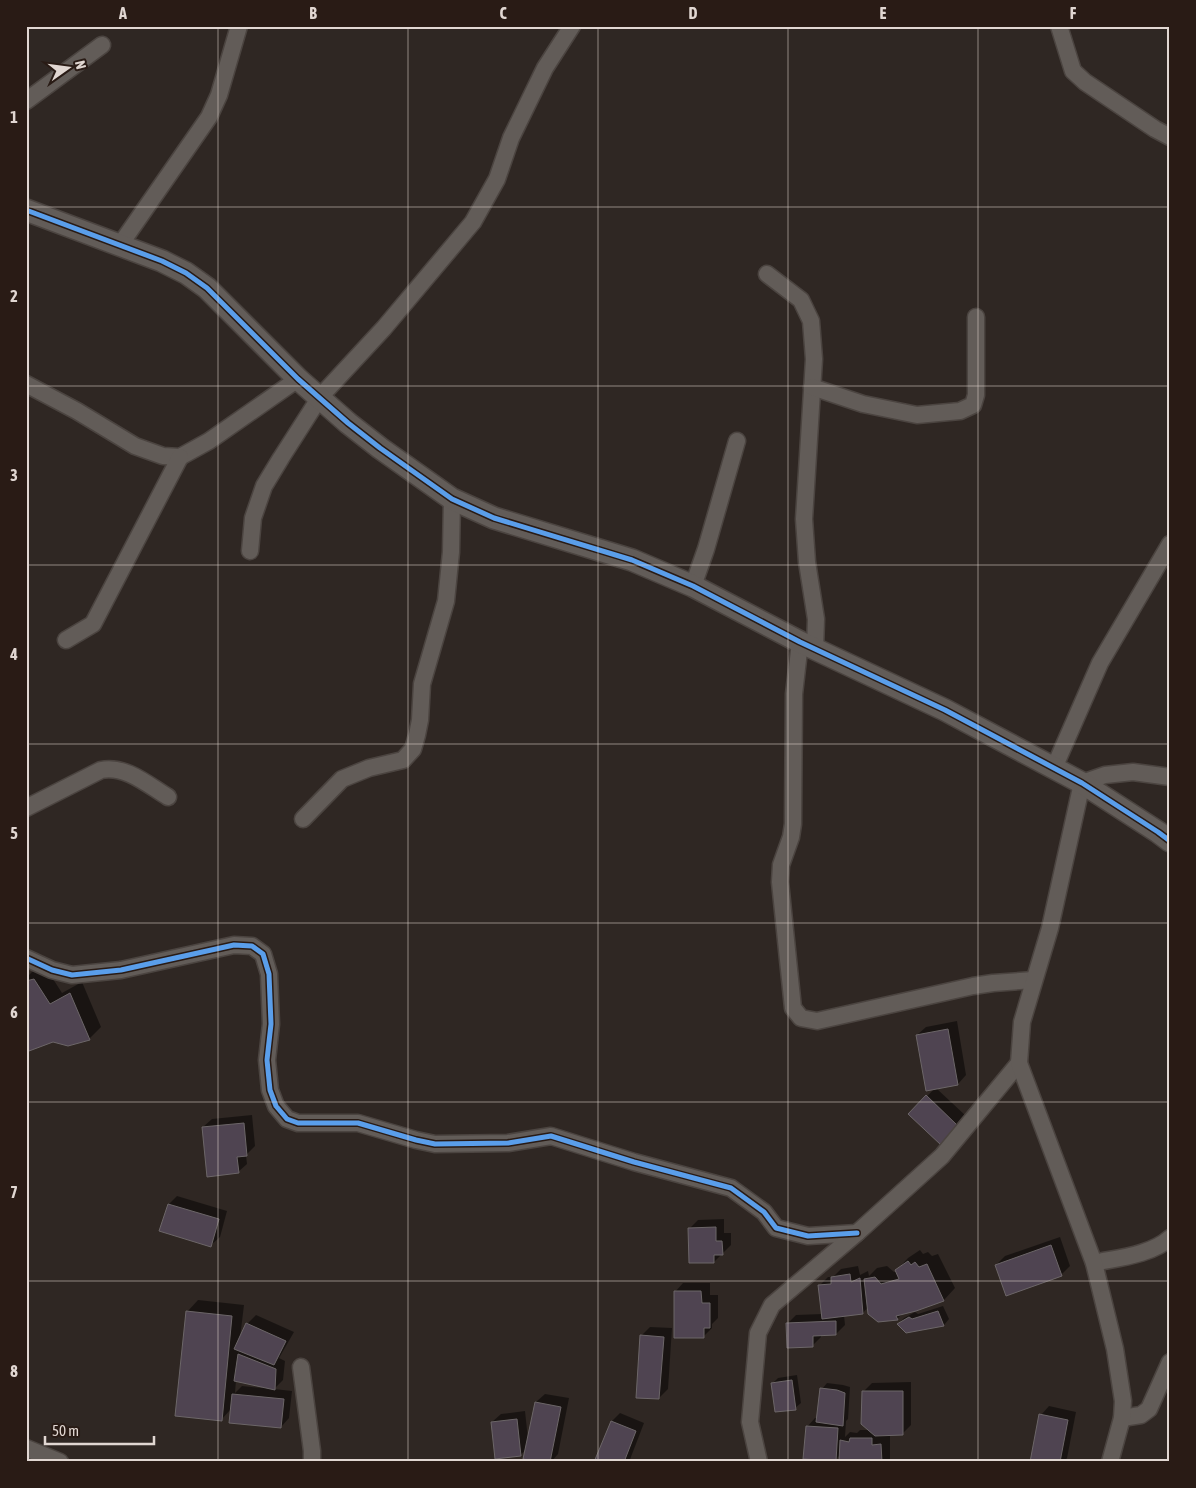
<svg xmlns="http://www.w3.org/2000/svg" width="1196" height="1488" viewBox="0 0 1196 1488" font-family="'Asap Condensed',sans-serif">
<rect width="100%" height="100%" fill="#2f2723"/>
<g fill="#0007" fill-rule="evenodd">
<polygon points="46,968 62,993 82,982 101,1027 89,1039 26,1036 26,978 32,972"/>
<polygon points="957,1021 966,1075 958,1084 936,1088 966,1116 949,1135 910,1114 935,1088 917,1035 926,1027"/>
<polygon points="252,1115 255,1146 246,1155 247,1164 238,1172 203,1127 212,1119"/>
<polygon points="177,1196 227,1211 220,1237 211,1245 169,1204"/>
<polygon points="724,1219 724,1233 731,1233 731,1245 714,1262 689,1229 698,1220"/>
<polygon points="1060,1237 1070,1266 1061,1275 996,1265 1005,1256"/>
<polygon points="920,1250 923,1254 928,1252 932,1256 938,1254 955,1288 944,1300 903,1313 898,1318 879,1321 868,1307 863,1313 844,1315 845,1325 836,1334 821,1335 821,1337 812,1346 787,1324 796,1315 822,1314 819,1286 828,1277 833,1277 841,1269 858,1266 860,1275 868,1271 869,1276 877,1268 887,1266 894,1272 897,1272 897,1270 908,1258"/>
<polygon points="683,1283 710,1283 710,1295 718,1295 718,1318 712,1324 712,1328 704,1336 675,1292"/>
<path d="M198,1300L244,1305L240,1338L247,1324L256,1315L294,1332L279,1358L285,1361L283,1380L274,1389L292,1391L289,1418L281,1427L231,1409L221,1420L187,1312ZM236,1380L262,1386V1388L242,1386L235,1393Z"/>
<polygon points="943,1306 949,1319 944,1325 906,1332 898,1324 904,1318 915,1312 918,1314"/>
<polygon points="650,1327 672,1328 668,1389 659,1398 642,1335"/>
<polygon points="797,1375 801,1403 795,1408 773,1383 778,1378"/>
<polygon points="911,1382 911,1425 902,1434 890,1434 890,1460 888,1462 840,1462 841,1454 835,1460 807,1427 815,1418 818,1418 822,1389 827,1383 843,1385 850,1387 848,1419 846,1421 845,1437 850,1432 857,1433 860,1430 870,1430 863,1392 872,1383"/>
<polygon points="545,1394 569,1398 558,1454 551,1462 544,1462 527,1449 520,1455 492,1422 501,1414 525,1411 528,1439 536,1402"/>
<polygon points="1049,1406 1076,1412 1067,1458 1064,1462 1033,1462 1041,1415"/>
<polygon points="620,1413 644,1423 629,1462 596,1462 612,1421"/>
</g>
<g fill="#4f4451" stroke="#6c6668">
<polygon points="34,979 50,1004 70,993 90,1040 68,1046 53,1042 29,1051 26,1040 26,981"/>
<polygon points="948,1029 958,1085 926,1091 916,1035"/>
<polygon points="926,1095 958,1126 941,1145 908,1114"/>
<polygon points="244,1123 247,1156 237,1157 239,1173 207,1177 202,1127"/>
<polygon points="168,1204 219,1219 211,1247 159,1231"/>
<polygon points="716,1227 716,1241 722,1241 723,1255 714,1255 714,1263 689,1263 688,1228"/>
<polygon points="1051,1245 1062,1276 1006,1296 995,1265"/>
<polygon points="908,1261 911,1265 915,1262 919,1267 927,1264 944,1301 916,1311 896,1316 898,1320 878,1322 868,1314 864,1279 875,1277 881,1284 899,1279 895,1270"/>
<polygon points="850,1274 851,1282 860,1278 863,1314 822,1319 818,1285 831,1284 831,1277"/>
<polygon points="674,1291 701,1291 702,1303 710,1303 710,1328 704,1328 704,1338 674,1338"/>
<polygon points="186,1311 232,1316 222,1421 175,1416"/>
<polygon points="938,1311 944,1326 906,1333 897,1324 909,1317 912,1319"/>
<polygon points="836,1321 836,1335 813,1336 813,1347 787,1348 786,1323"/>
<polygon points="246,1323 286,1341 274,1365 234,1349"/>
<polygon points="640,1335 664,1337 659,1399 636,1398"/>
<polygon points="238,1354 276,1369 275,1390 234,1381"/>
<polygon points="792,1380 796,1410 775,1412 771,1383"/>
<polygon points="820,1388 837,1390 845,1393 843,1426 816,1422"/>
<polygon points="862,1391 903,1391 903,1435 875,1436 861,1424"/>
<polygon points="232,1394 284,1399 281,1428 229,1423"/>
<polygon points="535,1402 561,1407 550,1462 538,1462 523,1459"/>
<polygon points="1039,1414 1068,1420 1060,1462 1030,1462"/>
<polygon points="517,1419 521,1456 495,1459 491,1422"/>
<polygon points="611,1421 636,1431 624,1462 594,1462"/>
<polygon points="806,1426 838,1428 836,1461 803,1459"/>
<polygon points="850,1438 872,1438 872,1445 881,1444 882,1462 839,1462 840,1440 849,1442"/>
</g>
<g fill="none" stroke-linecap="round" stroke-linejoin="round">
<defs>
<g id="minor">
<polyline points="1059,26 1073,71 1085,82 1155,129 1170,137"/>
<polyline points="26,101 102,45"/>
<polyline points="120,245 209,117 219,95 239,26"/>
<polyline points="767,274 801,300 811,321 814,359 804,519 807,562 816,619 815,649"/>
<polyline points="26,384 77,411 135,446 163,456 180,457 209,441 298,379"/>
<polyline points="812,387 863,404 917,415 960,411 973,405 976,395 976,317"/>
<polyline points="250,551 253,518 264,486 281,458 320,397 384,328 473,222 497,179 511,138 545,68 572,26"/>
<polyline points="693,586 706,549 737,441"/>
<polyline points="66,640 93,624 180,457"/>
<polyline points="800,642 794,694 793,824 791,837 781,865 780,882 793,1008 801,1018 817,1021 973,986 993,983 1034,980"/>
<polyline points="1054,768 1100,663 1170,544"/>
<path d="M26,808L101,770C126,765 148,785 168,797"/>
<polyline points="303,819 342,779 369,768 403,760 413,749 417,735 420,720 422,684 446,601 451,552 452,499"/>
<polyline points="26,958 52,970 72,975 121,970 234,945 252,946 263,954 269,974 271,1024 267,1060 270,1090 276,1106 287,1119 298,1123 358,1123 416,1140 435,1144 508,1143 551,1136 634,1162 731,1188 764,1212 776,1228 808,1236 857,1233"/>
<path d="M1094,1263C1117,1258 1151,1255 1170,1238"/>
<polyline points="301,1367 312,1451 312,1462"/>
<polyline points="1122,1418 1141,1415 1149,1409 1170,1362"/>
<polyline points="26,1448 60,1462"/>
<polyline points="759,1462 750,1422 758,1333 772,1305 857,1233 942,1156 1019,1063"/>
<polyline points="1110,1462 1122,1418 1123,1401 1115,1349 1094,1263 1019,1063 1022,1022 1050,928 1082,783 1105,775 1133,772 1170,777"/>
</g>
<polyline id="tertiary" points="26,210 162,261 186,273 207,288 298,379 348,423 380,448 452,499 494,518 632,560 693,586 800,642 945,710 1082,783 1158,832 1170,841"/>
</defs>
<use href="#minor" stroke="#4b4440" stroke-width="19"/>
<use href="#tertiary" stroke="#4b4440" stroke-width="24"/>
<use href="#minor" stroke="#625c58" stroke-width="16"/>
<use href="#tertiary" stroke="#625c58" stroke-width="21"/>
<defs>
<g id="cycleway">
<polyline points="26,210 162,261 186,273 207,288 298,379 348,423 380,448 452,499 494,518 632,560 693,586 800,642 945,710 1082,783 1158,832 1170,841"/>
<polyline points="26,958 52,970 72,975 121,970 234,945 252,946 263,954 269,974 271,1024 267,1060 270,1090 276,1106 287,1119 298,1123 358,1123 416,1140 435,1144 508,1143 551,1136 634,1162 731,1188 764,1212 776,1228 808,1236 857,1233"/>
</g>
</defs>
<use href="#cycleway" stroke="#291b15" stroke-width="8"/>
<use href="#cycleway" stroke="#5a9eea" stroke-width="5"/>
</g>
<path fill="none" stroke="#e1d7d2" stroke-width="1" stroke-opacity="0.55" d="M218,26V1462M408,26V1462M598,26V1462M788,26V1462M978,26V1462M26,207H1170M26,386H1170M26,565H1170M26,744H1170M26,923H1170M26,1102H1170M26,1281H1170"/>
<rect width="1196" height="1488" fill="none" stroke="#291b15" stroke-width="55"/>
<g transform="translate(68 68) rotate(76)" stroke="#291b15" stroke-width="4" paint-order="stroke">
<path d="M0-4L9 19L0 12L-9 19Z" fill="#e1d7d2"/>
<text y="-8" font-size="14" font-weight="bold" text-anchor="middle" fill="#e1d7d2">N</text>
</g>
<path d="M45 1436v8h109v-8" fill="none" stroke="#e1d7d2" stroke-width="2.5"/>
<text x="52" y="1436" font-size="15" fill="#e1d7d2" stroke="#291b15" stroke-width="4" paint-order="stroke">50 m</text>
<rect x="28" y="28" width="1140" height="1432" fill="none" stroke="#e1d7d2" stroke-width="2"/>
<g font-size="16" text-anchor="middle" font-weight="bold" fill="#e1d7d2">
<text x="123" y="19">A</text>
<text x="313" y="19">B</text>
<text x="503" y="19">C</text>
<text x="693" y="19">D</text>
<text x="883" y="19">E</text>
<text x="1073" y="19">F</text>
<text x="14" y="123">1</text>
<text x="14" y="302">2</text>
<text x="14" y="481">3</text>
<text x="14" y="660">4</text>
<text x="14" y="839">5</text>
<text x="14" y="1018">6</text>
<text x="14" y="1198">7</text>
<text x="14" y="1377">8</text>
</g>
</svg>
